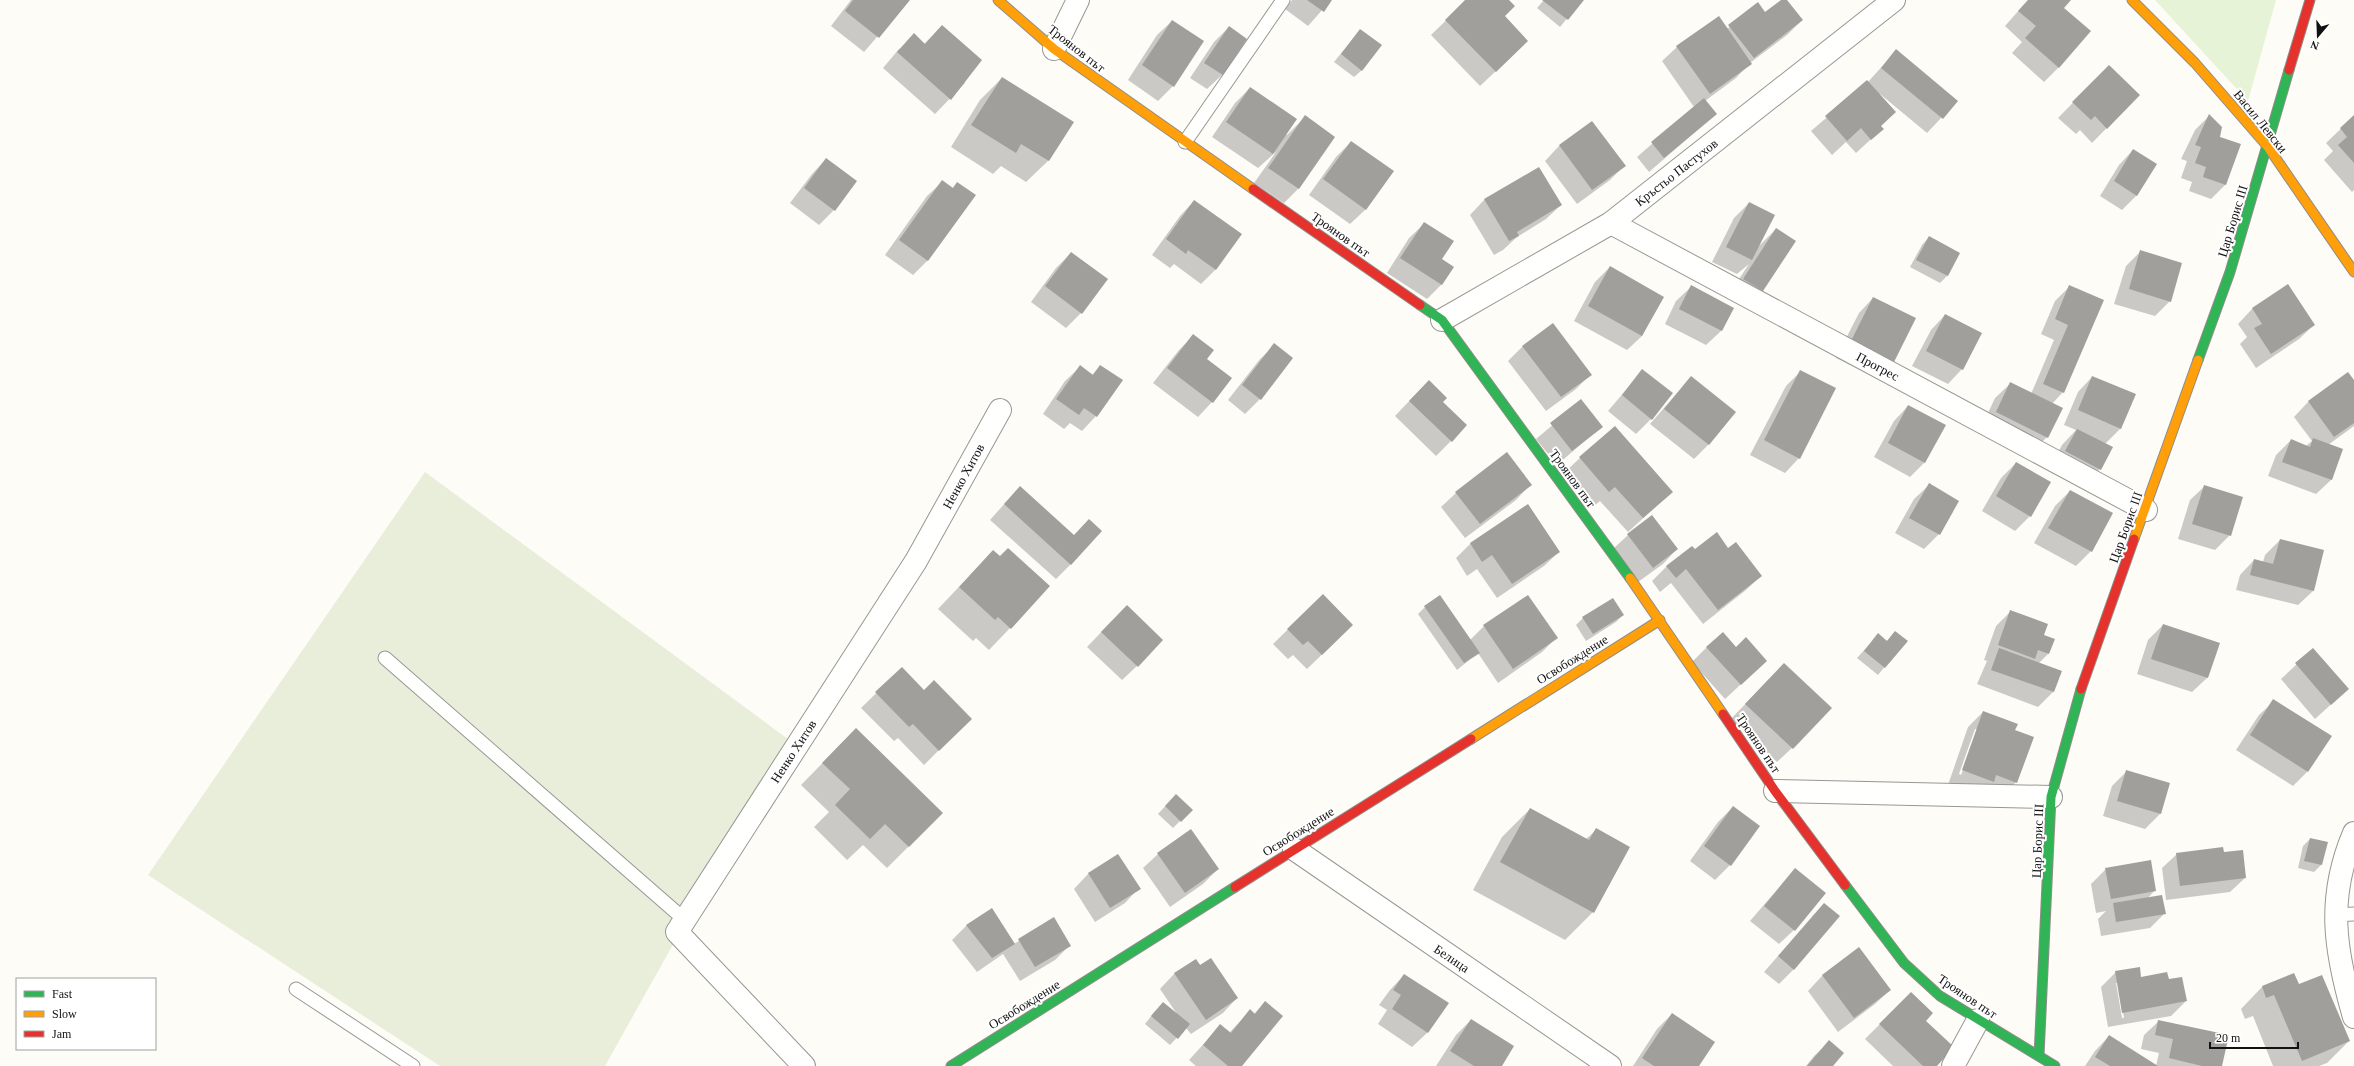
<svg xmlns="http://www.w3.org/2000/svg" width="2354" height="1066" viewBox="0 0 2354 1066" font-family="'Times New Roman',serif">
<rect width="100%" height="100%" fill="#fdfcf7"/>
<polygon fill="#e7f3d7" points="2155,0 2276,0 2248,101"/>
<polygon fill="#e9eedb" points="425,472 788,739 605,1066 440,1066 148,875"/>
<g fill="#0003" fill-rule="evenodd">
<polygon points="851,0 909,0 864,52 831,26"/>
<polygon points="1292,0 1331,0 1308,26 1285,9"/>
<polygon points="1467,0 1507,0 1503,16 1512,56 1480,86 1431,35"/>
<polygon points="1544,0 1582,0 1560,27 1537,8"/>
<polygon points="1783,0 1786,0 1802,20 1787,35 1750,63 1736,78 1705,101 1716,114 1649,172 1637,157 1694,107 1662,61 1677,47 1765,14"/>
<polygon points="2028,0 2070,0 2063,8 2059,67 2044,82 2012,53 2022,42 2005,26"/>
<polygon points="1172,21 1173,86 1158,101 1128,80 1157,35"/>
<polygon points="942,26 965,83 935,114 883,68 899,49 924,44"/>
<polygon points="1229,27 1246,39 1222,75 1207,89 1190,78 1214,42"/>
<polygon points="1360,30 1362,70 1354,77 1334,62"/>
<polygon points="1896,51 1957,101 1927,133 1880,94 1880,127 1882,129 1856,153 1846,142 1832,155 1811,131 1868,82"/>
<polygon points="2109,66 2139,95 2092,143 2080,130 2076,134 2058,118"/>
<polygon points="1002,78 1072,123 1048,161 1026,182 1001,166 993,174 951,147 980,100"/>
<polygon points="1250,88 1287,135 1305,117 1334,137 1298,189 1284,203 1254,183 1276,152 1258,168 1212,137 1235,103"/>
<polygon points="2209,116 2218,137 2226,184 2211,199 2189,191 2192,182 2181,178 2187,161 2181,159 2195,130"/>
<polygon points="2354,116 2354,190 2352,192 2324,160 2333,151 2326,143"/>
<polygon points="1592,122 1624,166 1610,180 1577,204 1545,161 1559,146"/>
<polygon points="1351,142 1392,171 1365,210 1350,224 1309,195 1336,157"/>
<polygon points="2133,150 2137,195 2122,210 2100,196 2119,165"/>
<polygon points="826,159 834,210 819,225 790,203 812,174"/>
<polygon points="1539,168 1561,205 1546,219 1517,237 1503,250 1494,255 1470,215 1484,200"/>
<polygon points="942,182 952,189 957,183 928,260 913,275 885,255 927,196"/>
<polygon points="1194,201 1216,269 1201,284 1174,264 1170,268 1152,255 1180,216"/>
<polygon points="1749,203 1758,247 1776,229 1795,241 1762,291 1748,305 1729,294 1749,264 1737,274 1712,262 1734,218"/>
<polygon points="1424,224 1441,260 1442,284 1427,299 1387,273 1409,238"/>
<polygon points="1929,237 1959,253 1947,276 1940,283 1910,267 1922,245"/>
<polygon points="2141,251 2170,301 2155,316 2114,304 2126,266"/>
<polygon points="1071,253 1081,313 1066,328 1031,302 1056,268"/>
<polygon points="1610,267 1663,297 1642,336 1627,350 1574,321 1595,282"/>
<polygon points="2070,286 2102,301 2063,392 2052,404 2047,437 2032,452 1982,426 1995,398 2010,384 2031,394 2054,340 2041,334 2055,301"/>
<polygon points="2288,286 2314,325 2299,339 2256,368 2240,344 2247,337 2238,324 2252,309"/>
<polygon points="1691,287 1733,308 1721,331 1706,345 1665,324 1676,301"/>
<polygon points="1873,298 1878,379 1836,358 1859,313"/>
<polygon points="1945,315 1962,369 1948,384 1912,366 1931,330"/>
<polygon points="1194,335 1212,402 1198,417 1153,383 1179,350"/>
<polygon points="1275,345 1260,399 1245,414 1228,400 1260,359"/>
<polygon points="1523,346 1590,375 1576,389 1546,411 1508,361"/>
<polygon points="1100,366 1096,416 1082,431 1070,423 1064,429 1043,414 1065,381 1080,367 1092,375"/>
<polygon points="1642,371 1651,419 1636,434 1608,411"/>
<polygon points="1801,371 1799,458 1785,473 1750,455 1786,386"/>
<polygon points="2348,374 2354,382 2354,426 2328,445 2342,450 2331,480 2316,494 2268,476 2276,455 2291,440 2306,446 2312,441 2294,417 2308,402"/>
<polygon points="1691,377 1709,444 1694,459 1650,424"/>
<polygon points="2092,377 2121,428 2105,444 2100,469 2085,484 2051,466 2062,445 2076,430 2064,425 2078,392"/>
<polygon points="1414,396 1442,402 1451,441 1436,456 1395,416"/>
<polygon points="1581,401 1601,427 1557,465 1536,439"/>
<polygon points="1908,406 1925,462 1910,477 1874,457 1894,421"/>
<polygon points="1580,458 1672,492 1628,532 1600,501 1594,506 1565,472"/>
<polygon points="2016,463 2030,516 2015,531 1982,511 2001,478"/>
<polygon points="1530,485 1516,500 1465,538 1441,507 1456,493"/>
<polygon points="1929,485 1939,534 1924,549 1895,533 1914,499"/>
<polygon points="2205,486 2230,535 2215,550 2178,539 2190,500"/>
<polygon points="2070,491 2091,551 2076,566 2034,543 2055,506"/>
<polygon points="1006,502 1071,564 1056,579 990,520"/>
<polygon points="1527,505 1559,552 1544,566 1497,598 1477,569 1467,576 1456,558 1470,544"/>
<polygon points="1628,535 1677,549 1663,564 1638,582 1613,549"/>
<polygon points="2280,540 2323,551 2313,591 2298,605 2236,590 2240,575 2254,560 2263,562 2265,555"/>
<polygon points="1728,549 1761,576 1746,590 1703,624 1671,583 1660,592 1652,581 1667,566 1695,551"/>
<polygon points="993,551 1000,557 1010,628 989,650 976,638 973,641 938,609"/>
<polygon points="1323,595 1337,640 1307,669 1293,655 1288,659 1273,644"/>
<polygon points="1528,596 1556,638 1542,652 1498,683 1478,653 1457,670 1418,614 1425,607 1470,640 1484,626"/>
<polygon points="2011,611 2042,636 2048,654 2039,663 2061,671 2053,692 2038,707 1977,684 1987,661 1984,660 1996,626"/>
<polygon points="1623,615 1616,622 1586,641 1576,625 1583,618"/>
<polygon points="1112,621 1137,666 1122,680 1087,647"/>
<polygon points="2163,625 2218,644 2207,678 2192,692 2137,674 2148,640"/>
<polygon points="1895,632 1906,641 1878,675 1857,658 1878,635 1886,642"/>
<polygon points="1707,647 1736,648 1766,661 1725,699 1692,662"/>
<polygon points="2313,649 2348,689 2315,719 2281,679"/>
<polygon points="902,668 924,691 970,719 924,765 898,738 894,741 861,708"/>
<polygon points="1769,679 1792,748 1777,762 1731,719"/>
<polygon points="2274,701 2307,772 2293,786 2236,750 2259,715"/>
<path d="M1983,712L2014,731L2016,782L2002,797L1948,785L1968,727ZM1975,729H1978L1961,775L1959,774Z"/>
<polygon points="856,729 942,813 887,868 863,845 847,860 814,827 829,812 801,785"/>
<polygon points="2127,771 2169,784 2160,814 2145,829 2103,816 2112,786"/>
<polygon points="1169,802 1191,810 1173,828 1158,814"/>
<polygon points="1733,807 1730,865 1715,880 1690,861 1718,822"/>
<polygon points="1530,809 1586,839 1596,830 1593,912 1565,940 1473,890 1502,837"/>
<polygon points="2310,839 2321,865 2314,872 2298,868 2303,846"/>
<polygon points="2223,853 2245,878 2230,892 2166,900 2162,868 2177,854"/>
<polygon points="1158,854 1218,869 1203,884 1170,907 1143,868"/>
<polygon points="1118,855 1139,888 1125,903 1095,922 1074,889 1088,874"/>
<polygon points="1795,869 1794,930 1779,944 1750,921"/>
<polygon points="2106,869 2155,890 2147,899 2164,914 2150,928 2101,936 2098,919 2106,911 2096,913 2091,884"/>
<polygon points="1824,904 1794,969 1779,984 1764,972"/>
<polygon points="992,909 1014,944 1053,919 1070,945 1055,960 1020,981 1003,954 977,972 952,940 966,926"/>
<polygon points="1859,949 1890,990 1875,1004 1838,1032 1808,991 1822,976"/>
<polygon points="1195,960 1237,998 1223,1013 1191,1034 1186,1028 1170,1045 1145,1024 1156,1010 1177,1014 1160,989 1174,974"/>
<path d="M2116,972L2141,978L2168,980L2186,1001L2171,1016L2108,1027L2101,987ZM2116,983H2118L2124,1018H2122Z"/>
<polygon points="1404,975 1447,1004 1427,1033 1412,1047 1378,1024 1387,1010 1379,1005 1390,990"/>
<polygon points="2294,975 2298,986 2349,1041 2327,1063 2319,1066 2273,1066 2253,1016 2245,1019 2241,1009 2262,987"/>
<polygon points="1911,993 1935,1066 1893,1066 1865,1039"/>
<polygon points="1265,1002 1240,1066 1196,1066 1189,1060 1220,1026 1229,1033 1250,1011 1254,1014"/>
<polygon points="1672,1014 1698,1066 1633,1066 1657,1029"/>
<polygon points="1471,1020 1500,1066 1436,1066 1456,1035"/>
<polygon points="2159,1021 2221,1066 2156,1066 2159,1053 2141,1049 2144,1035"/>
<polygon points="2109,1036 2156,1066 2085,1066 2095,1051"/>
<polygon points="1829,1042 1832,1066 1806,1066 1814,1056"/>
</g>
<g fill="#a19f9c">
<polygon points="853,0 910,0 879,38 845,11"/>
<polygon points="1307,0 1332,0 1324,12"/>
<polygon points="1465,0 1509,0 1515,6 1505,16 1528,41 1496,72 1445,20"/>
<polygon points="1542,0 1584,0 1568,20"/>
<polygon points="1781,0 1787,0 1803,20 1754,58 1728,25 1758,2 1765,12"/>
<polygon points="2028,0 2071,0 2064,8 2091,31 2059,68 2025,38 2036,26 2018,11"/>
<polygon points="1719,16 1752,64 1710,94 1676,46"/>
<polygon points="1172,20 1204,41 1174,87 1142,65"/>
<polygon points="942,25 982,60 951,100 897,52 914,33 925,44"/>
<polygon points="1229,26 1247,39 1223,75 1204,63"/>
<polygon points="1360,29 1382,45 1362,71 1341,54"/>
<polygon points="1896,49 1958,101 1943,119 1881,68"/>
<polygon points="2109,65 2140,95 2107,129 2095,116 2091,120 2072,102"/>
<polygon points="1002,77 1074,122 1049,161 1021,144 1016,153 971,125"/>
<polygon points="1867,80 1896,112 1881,126 1884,129 1871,140 1861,128 1847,141 1825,116"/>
<polygon points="1250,87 1297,119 1273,154 1226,122"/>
<polygon points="1704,98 1717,114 1664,158 1651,142"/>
<polygon points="2209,114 2222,127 2220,137 2241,144 2226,185 2203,177 2206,167 2195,163 2201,147 2195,145"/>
<polygon points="1305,115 1335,137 1299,189 1268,168"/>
<polygon points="2354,115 2354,163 2338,145 2347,137 2340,128"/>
<polygon points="1592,121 1626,166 1592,190 1559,145"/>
<polygon points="1351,141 1394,171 1366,210 1323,179"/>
<polygon points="2133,149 2157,164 2137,196 2114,181"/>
<polygon points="826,158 857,181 835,211 804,188"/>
<polygon points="1539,167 1562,205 1517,232 1519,236 1509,241 1484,199"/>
<polygon points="942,180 953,188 957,182 976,195 928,261 899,240"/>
<polygon points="1194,200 1242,234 1216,270 1188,250 1186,254 1166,239"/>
<polygon points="1749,202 1775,215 1752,260 1726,247"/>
<polygon points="1424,222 1454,241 1442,259 1454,267 1442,285 1400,258"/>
<polygon points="1776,228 1796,241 1763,291 1743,279"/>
<polygon points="1929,236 1960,253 1948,276 1916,260"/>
<polygon points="2140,250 2182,263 2171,302 2129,289"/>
<polygon points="1071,252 1108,279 1082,314 1045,286"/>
<polygon points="1610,266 1664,297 1642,336 1588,306"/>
<polygon points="2288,284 2315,325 2271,354 2254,328 2262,324 2252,308"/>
<polygon points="1691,285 1734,308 1722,331 1679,309"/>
<polygon points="2069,285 2104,300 2064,393 2043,384 2068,325 2055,319"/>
<polygon points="1873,297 1916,318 1893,364 1850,343"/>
<polygon points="1945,314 1982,333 1963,370 1926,351"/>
<polygon points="1553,323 1592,375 1561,397 1522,346"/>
<polygon points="1193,334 1214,350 1207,359 1232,378 1213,403 1167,368"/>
<polygon points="1274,343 1293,358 1261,400 1242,385"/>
<polygon points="1080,365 1093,375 1100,365 1123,380 1097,417 1084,408 1079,415 1056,399"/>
<polygon points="1642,369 1673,393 1652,420 1622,395"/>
<polygon points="1800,370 1836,388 1800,459 1764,440"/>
<polygon points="2348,372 2354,380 2354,423 2334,437 2308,401"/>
<polygon points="1691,376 1736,412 1709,445 1664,409"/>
<polygon points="2092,376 2136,394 2121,429 2078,410"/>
<polygon points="1429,380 1447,398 1443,402 1467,425 1452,442 1409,401"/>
<polygon points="2010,382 2063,408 2048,438 1996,412"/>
<polygon points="1581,399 1603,427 1572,451 1550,423"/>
<polygon points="1908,405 1946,425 1925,463 1888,443"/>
<polygon points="1615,426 1673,492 1643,518 1615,487 1609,492 1579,457"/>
<polygon points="2077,429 2113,447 2101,470 2065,451"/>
<polygon points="2313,438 2343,449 2332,480 2282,462 2291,439 2310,447"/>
<polygon points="1507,452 1532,485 1480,524 1455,492"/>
<polygon points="2016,462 2051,482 2031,517 1996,496"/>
<polygon points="1929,483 1959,501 1940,535 1909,518"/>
<polygon points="2204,485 2243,497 2231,536 2192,524"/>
<polygon points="1020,486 1074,535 1089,519 1102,531 1071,565 1004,504"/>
<polygon points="2070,490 2113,513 2092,552 2048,528"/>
<polygon points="1528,504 1560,552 1512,584 1492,555 1482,562 1470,543"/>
<polygon points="1652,515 1678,549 1653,568 1627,534"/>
<polygon points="1717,532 1728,548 1736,542 1762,576 1718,610 1686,569 1676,578 1666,566 1692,546 1695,549"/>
<polygon points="2280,539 2324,550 2314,591 2250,575 2254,559 2273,564"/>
<polygon points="1008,548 1050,586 1011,629 998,617 995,620 959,587 993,550 1000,556"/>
<polygon points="1323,594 1353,625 1322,655 1308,641 1303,645 1287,629"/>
<polygon points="1440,595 1480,653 1464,663 1424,606"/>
<polygon points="1528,595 1558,638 1513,669 1483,625"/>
<polygon points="1613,598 1624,615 1593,634 1582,617"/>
<polygon points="1127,605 1163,640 1138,667 1101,632"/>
<polygon points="2010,610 2048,624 2044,635 2055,639 2049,654 2038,650 2035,659 1998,645"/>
<polygon points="2163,624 2220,643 2208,678 2151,659"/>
<polygon points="1895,631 1908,641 1885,668 1864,651 1878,633 1887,641"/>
<polygon points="1723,632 1736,647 1746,637 1767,661 1741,685 1706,647"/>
<polygon points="1999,648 2062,671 2054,692 1991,670"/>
<polygon points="2313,648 2349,689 2331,705 2295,663"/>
<polygon points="1784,663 1832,708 1793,749 1745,704"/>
<polygon points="902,667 924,690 934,680 972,719 939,751 913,724 909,727 875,692"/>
<polygon points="2273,699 2332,736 2308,772 2250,735"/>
<polygon points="1983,711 2018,724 2015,730 2034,737 2017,783 1996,775 1994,782 1962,770"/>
<polygon points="856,728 943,813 909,847 885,824 870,839 835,805 850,789 822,763"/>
<polygon points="2126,770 2170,783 2161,814 2117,801"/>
<polygon points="1176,794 1193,810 1181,822 1165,806"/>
<polygon points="1733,806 1760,826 1731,866 1704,846"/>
<polygon points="1530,808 1589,840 1596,828 1630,847 1594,913 1500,862"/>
<polygon points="1191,829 1219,869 1185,893 1157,853"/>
<polygon points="2310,838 2328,842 2322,865 2304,861"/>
<polygon points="2223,847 2224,852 2243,850 2246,878 2180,886 2176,853"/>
<polygon points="1118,854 1141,889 1110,908 1088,873"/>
<polygon points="2151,860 2156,891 2111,899 2105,868"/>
<polygon points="1795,868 1826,893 1795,931 1764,906"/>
<polygon points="2162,895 2166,914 2116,922 2113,903"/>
<polygon points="1824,903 1840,916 1794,970 1778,956"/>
<polygon points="992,908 1015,944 992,958 966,925"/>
<polygon points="1054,917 1071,946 1035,967 1018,939"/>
<polygon points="1859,947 1891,990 1854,1018 1822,975"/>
<polygon points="1211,958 1238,998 1206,1020 1174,973 1196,959 1200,965"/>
<polygon points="2140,967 2141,977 2167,972 2169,979 2182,977 2187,1001 2122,1013 2115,971"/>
<polygon points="2294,973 2299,984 2322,975 2350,1041 2302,1061 2274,995 2266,998 2262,986"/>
<polygon points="1404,974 1449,1003 1428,1033 1392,1009 1401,995 1393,990"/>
<polygon points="1911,992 1933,1013 1926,1021 1954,1047 1937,1066 1923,1066 1879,1024"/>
<polygon points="1265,1001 1283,1016 1242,1066 1228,1066 1203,1045 1220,1024 1231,1033 1250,1009 1255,1014"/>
<polygon points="1163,1002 1190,1024 1178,1039 1151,1016"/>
<polygon points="1672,1013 1715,1042 1699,1066 1654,1066 1642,1058"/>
<polygon points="1471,1019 1514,1046 1502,1066 1474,1066 1450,1051"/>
<polygon points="2158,1020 2229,1035 2222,1066 2202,1066 2169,1058 2173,1039 2155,1035"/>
<polygon points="2109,1035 2158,1066 2110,1066 2095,1057"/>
<polygon points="1829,1040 1844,1053 1833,1066 1807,1066"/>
</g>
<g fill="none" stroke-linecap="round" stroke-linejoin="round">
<defs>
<g id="lane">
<polyline points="1185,142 1283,0"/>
<polyline points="385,658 685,920"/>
<polyline points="2334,915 2354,914"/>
<polyline points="296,989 413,1066"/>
</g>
<g id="street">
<polyline points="1054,49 1078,0"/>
<polyline points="1611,223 2146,510"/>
<polyline points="1442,320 1611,223 1894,0"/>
<polyline points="1775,791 2051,797"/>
<path d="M2354,833C2326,899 2335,951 2354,1017"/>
<polyline points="1294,849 1610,1066"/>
<polyline points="804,1066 677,932 916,561 1000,410"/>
<polyline points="1953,1066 1978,1020"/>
</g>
<g id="fast">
<polyline points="1420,305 1442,320 1630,578"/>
<polyline points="2198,360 2230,272 2289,70"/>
<polyline points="1845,885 1904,963 1940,996 2055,1066"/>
<polyline points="2039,1056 2051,797 2081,689"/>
<polyline points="951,1066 1235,887"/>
</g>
<g id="slow">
<polyline points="998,0 1054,49 1253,189"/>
<polyline points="2132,0 2195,63 2268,147 2354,272"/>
<polyline points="2134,539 2198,360"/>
<polyline points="1630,578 1723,714"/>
<polyline points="1471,739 1660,620"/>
</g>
<g id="jam">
<polyline points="2289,70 2310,0"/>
<polyline points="1253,189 1420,305"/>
<polyline points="2081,689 2134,539"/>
<polyline points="1723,714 1775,791 1845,885"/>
<polyline points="1235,887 1471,739"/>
</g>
</defs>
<use href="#lane" stroke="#979795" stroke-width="15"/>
<use href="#street" stroke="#979795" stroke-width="24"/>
<use href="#fast" stroke="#8e8d8b" stroke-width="11"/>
<use href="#slow" stroke="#8e8d8b" stroke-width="11"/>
<use href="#jam" stroke="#8e8d8b" stroke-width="11"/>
<use href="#lane" stroke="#fffffe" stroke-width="13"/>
<use href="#street" stroke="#fffffe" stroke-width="22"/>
<use href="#fast" stroke="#30b455" stroke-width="9"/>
<use href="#slow" stroke="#ff9f0a" stroke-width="9"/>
<use href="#jam" stroke="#e5322d" stroke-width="9"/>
</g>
<g text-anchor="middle" stroke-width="4" stroke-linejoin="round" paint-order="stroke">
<g font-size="13" fill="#111" stroke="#fff">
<text transform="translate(1077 48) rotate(38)" y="5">Троянов път</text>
<text transform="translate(2261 121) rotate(51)" y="5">Васил Левски</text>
<text transform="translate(1676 172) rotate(-38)" y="5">Кръстьо Пастухов</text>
<text transform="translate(2232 221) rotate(-73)" y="5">Цар Борис III</text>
<text transform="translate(1341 234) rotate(35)" y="5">Троянов път</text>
<text transform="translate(1878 366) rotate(28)" y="5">Прогрес</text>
<text transform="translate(963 476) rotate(-61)" y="5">Ненко Хитов</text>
<text transform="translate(1573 478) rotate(54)" y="5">Троянов път</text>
<text transform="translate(2125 527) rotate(-70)" y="5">Цар Борис III</text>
<text transform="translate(1572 659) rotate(-32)" y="5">Освобождение</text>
<text transform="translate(1759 743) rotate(56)" y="5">Троянов път</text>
<text transform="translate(793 751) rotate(-57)" y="5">Ненко Хитов</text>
<text transform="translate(1298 831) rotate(-32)" y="5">Освобождение</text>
<text transform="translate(2037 841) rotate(-88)" y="5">Цар Борис III</text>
<text transform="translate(1452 958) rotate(34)" y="5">Белица</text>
<text transform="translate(1968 996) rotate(34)" y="5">Троянов път</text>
<text transform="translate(1024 1004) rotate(-32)" y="5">Освобождение</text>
</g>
</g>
<rect x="16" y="978" width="140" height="72" fill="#ffffff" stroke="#a0a0a0"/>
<rect x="24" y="991" width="20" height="6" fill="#30b455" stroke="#a0a0a0"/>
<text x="52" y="998" font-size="12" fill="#111111">Fast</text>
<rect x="24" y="1011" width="20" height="6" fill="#ff9f0a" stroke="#a0a0a0"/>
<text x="52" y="1018" font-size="12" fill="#111111">Slow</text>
<rect x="24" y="1031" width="20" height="6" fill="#e5322d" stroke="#a0a0a0"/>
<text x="52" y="1038" font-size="12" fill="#111111">Jam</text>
<g transform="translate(2318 36) rotate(199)" stroke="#ffffff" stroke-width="3" paint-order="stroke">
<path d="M0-3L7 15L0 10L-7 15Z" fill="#111111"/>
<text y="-6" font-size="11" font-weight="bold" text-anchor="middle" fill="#111111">N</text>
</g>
<path d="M2210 1042v6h88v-6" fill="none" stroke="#111111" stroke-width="2"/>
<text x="2216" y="1042" font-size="12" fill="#111111" stroke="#ffffff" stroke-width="3" paint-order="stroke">20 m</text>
</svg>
